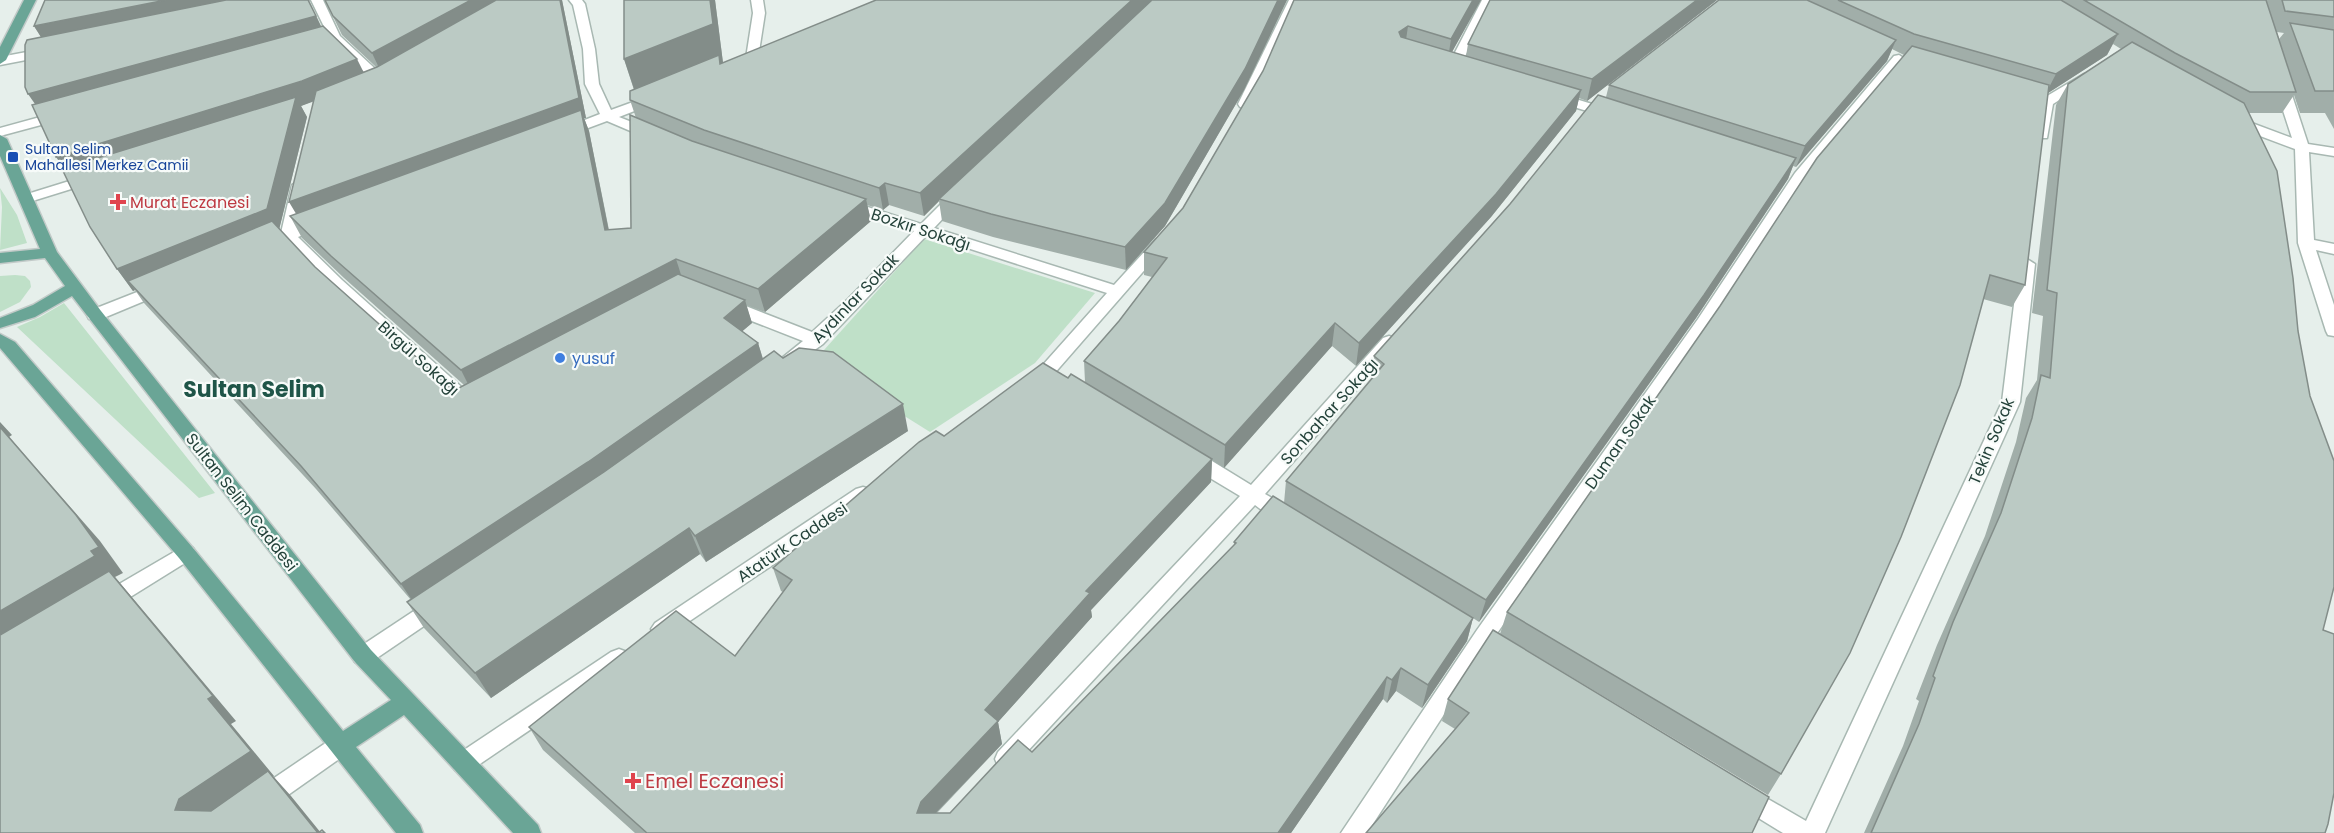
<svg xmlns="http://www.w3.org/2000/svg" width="2334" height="833" viewBox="0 0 2334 833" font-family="Poppins,sans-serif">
<rect width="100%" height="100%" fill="#e6efeb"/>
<g fill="#bfe0c8">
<polygon points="0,188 17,215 27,243 0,250 2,207"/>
<polygon points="924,239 1095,293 1035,363 930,432 815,360"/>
<polygon points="15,275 25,276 30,281 31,287 20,302 0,312 0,276"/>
<polygon points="64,303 215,493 199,498 17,327 40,317"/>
</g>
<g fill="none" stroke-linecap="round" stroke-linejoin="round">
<defs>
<g id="minor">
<polygon points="311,0 323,0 340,36 385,78 387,81 385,84 375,84 331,41"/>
<polygon points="569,0 582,0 585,4 595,49 599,84 611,110 655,94 662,98 660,101 619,117 657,132 659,135 657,138 647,138 607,121 564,137 557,133 559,130 600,114 585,84 583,49 573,5"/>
<polygon points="751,0 763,0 765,13 758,58 752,62 746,58 753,13"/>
<polygon points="1289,0 1301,0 1252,104 1245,108 1240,107 1238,104"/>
<polygon points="1482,0 1494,0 1460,66 1454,70 1449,69 1448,66"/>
<polygon points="48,48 54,52 52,55 0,65 0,57"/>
<polygon points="1899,55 1905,59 1806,178 1710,327 1491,642 1367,833 1341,833 1477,630 1698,319 1795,173 1894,56"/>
<polygon points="2084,74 2089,75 2091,78 2089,81 2053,104 2047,138 2037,138 2035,135 2042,99"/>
<polygon points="2280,76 2287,80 2308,144 2334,148 2334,156 2309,152 2314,240 2334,244 2334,254 2316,250 2334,305 2334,336 2328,335 2326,331 2298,243 2295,149 2231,125 2229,122 2231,119 2241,119 2292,138 2273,80"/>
<polygon points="1556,93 1615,111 1617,114 1610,118 1551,100 1549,97"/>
<polygon points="62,111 69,115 67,118 0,136 0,128"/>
<polygon points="92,174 99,178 97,181 26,203 19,199 21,196"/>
<polygon points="299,181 306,185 297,227 321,218 329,223 326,226 298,237 342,280 476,400 479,404 476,408 464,408 330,288 286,242 263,250 258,248 255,245 258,242 281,233 292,185"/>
<polygon points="959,190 966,194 934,228 1114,285 1156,239 1166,239 1169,242 1053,375 1030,388 1024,386 1021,382 1041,367 1107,293 927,235 823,344 792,366 780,366 777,362 803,341 721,309 719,305 721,301 733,301 812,332 848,299 914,231 842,208 840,205 842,202 852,202 921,224 954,191"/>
<polygon points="2027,259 2035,264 2020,402 1825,833 1783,833 1734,803 1730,795 1734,787 1742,784 1806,821 2002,402 2019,264"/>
<polygon points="160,283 166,284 168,288 166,292 101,319 89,319 87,315 89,311"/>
<path d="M1389,336L1395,338L1397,342L1395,346L1265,494L1294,511L1297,516L1294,521C1280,526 1266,513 1255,505L1014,766L1006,769L998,766L995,759L998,752L1240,496L1185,463L1183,458L1185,453L1192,451L1199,453L1251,485L1383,338Z"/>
<polygon points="863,487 870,489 873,494 870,499 669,635 662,638 655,635 651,629 655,623 856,489"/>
<polygon points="186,545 193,548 196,553 193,558 111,609 104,611 97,609 94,603 97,597"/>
<polygon points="439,597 446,599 449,605 446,611 371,662 363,665 355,662 352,656 355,650 432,599"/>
<polygon points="619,649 627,652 630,658 627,664 471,770 463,773 455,770 451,763 455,756 611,652"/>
<polygon points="341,735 349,738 352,745 349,752 271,807 263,810 255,807 251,799 255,791 333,738"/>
</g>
<g id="major">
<polygon points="24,0 36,0 6,60 0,64 0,47"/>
<polygon points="0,135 7,139 57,252 101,311 371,650 538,825 541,833 513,833 404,715 356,747 420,825 423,833 396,833 179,558 0,348 0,334 15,342 193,548 343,731 391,700 355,662 72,296 35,317 0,328 0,318 33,305 65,286 45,258 0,263 0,253 40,249 0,156"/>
</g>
</defs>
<use href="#minor" stroke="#a8b8b2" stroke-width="3"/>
<use href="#major" stroke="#c2cac8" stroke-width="3"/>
<use href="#minor" fill="#fff" fill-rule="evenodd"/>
<use href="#major" fill="#6aa596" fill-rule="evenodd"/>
</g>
<g fill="#a1aea9" fill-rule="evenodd">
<path d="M325,0H562L586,118H584L589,131L609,230L631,228L636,118L630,100L634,90L624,59V0H715L723,63L876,0H1287L1244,90L1165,226L1126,270L993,237L942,221L939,201L924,216L889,205L883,210L867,205L871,221L765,312L746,305L752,323L742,331L758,343L763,359L783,358L908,431L706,562L700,554L491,698L424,628L407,602L411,600L316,489L144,303L135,290L133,291L117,269L64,168L35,104L41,37L34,26L309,1L321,26L364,72L376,67L342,35ZM313,101L296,214L290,216L302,238L344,278L464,385L457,389L450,387L315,267L279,229L307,117L301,106Z"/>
<path d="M1294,0H1481L1452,52L1466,56L1468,44L1717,0L1587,101L1579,98L1576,111L1491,217L1356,366L1332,346L1224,468L1212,460L1211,482L1091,610L1092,617L998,722L1002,744L937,813H950L1032,752L1234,545V542L1284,503L1286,481L1372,379L1371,378L1374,356L1606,97L1609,85L1719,0H2334V129L2325,113H2300L2294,95L2282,113H2248L2323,630L2325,833H1864L1903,746L1919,701L1916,699L1937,645L1985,536L2016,442L2026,398L2037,380L2043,316L2032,313L2056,105L2068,84L2121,49L2113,44L2107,55L2048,93L2025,285L2012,307L1983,299L1781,774L1768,795L1500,634L1507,612L1904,55L1892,49L1887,61L1796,167L1793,166L1788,179L1696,318L1479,622L1473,618L1467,641L1422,708L1396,691L1387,703L1383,699L1291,833H635L543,750L529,727L735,656L783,592L781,591L773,568L944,436L1068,378L1085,382L1084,361L1119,321L1152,277L1144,275V252L1183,208L1263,71ZM2277,32L2284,33L2279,39Z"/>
<polygon points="1448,699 1752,833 1455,729 1442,721"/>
</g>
<g fill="#838d89">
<polygon points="166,0 267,0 46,45 34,26"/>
<polygon points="308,0 310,0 309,1 325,35 42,114 28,94"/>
<polygon points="471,0 511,0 381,72 372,53"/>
<polygon points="560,0 562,0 586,118 584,118 589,131 613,252 301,222 289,202"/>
<polygon points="710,0 715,0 723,63 637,98 624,59"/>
<polygon points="1132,0 1154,0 939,199 939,201 924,216 920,193"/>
<polygon points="1278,0 1287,0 1244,90 1165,226 1126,270 1125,247"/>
<polygon points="1473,0 1481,0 1448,59 1451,39"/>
<polygon points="1697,0 1717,0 1587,101 1592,79"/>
<polygon points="1408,26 1405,47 1399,32"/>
<polygon points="2118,34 2107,55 2045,95 2056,74"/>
<polygon points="1896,40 1887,61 1796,167 1805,146"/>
<polygon points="357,59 367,79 312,102 301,106 307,117 279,230 128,281 135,290 133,291 117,269 71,178 56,157"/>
<polygon points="1581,90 1576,111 1491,217 1356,366 1359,343"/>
<polygon points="1796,158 1788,179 1696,318 1479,622 1486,600"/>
<polygon points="885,183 889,205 883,210 879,188"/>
<polygon points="866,199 871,221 765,312 758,289"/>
<polygon points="676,259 683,281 472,392 461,370"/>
<polygon points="745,300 752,323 731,341 724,318"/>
<polygon points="1335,323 1332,346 1224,468 1225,445"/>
<polygon points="758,343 765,366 416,606 401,584"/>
<polygon points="903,404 908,431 706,562 695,536"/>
<polygon points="0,422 12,435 9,437 100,541 123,573 115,577 236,721 231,724 274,776 273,776 291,796 321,833 202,833 0,652 0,611 91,551 0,427"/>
<polygon points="1212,459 1211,482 1091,610 1092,617 998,722 1002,744 926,823 917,813 921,802 985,710 1086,591"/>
<polygon points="689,528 700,554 491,698 475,673"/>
<polygon points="1473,618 1467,641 1422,708 1428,685"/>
<polygon points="1401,668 1396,691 1387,703 1392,680"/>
<polygon points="1387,677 1383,699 1291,833 1278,833"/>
</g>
<g fill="#bbcac4" stroke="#838d89" stroke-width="1.5">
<polygon points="45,0 166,0 34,26"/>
<polygon points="226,0 308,0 316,16 28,94 25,87 25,45 27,40"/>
<polygon points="325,0 471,0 372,53 333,16"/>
<polygon points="496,0 560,0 579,98 289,202 316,91 377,67"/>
<polygon points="624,0 710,0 713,24 624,59"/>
<polygon points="876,0 1132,0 920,193 885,183 879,188 704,130 630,100 630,91 719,55 720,64"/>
<polygon points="1152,0 1278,0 1245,69 1165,203 1125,247 991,214 939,199"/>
<polygon points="1294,0 1473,0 1451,39 1408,26 1399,32 1401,37 1581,90 1496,194 1359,343 1335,323 1225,445 1084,361 1119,321 1167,258 1144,252 1183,208 1263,71"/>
<polygon points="1490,0 1697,0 1592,79 1468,44"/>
<polygon points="1719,0 1807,0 1896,40 1805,146 1609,85"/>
<polygon points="1838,0 2061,0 2118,34 2056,74 1914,34"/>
<polygon points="2084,0 2266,0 2296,92 2250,92 2175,53"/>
<polygon points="2282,0 2334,0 2334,17 2285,11"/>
<polygon points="2290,23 2334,30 2334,91 2315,91"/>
<polygon points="323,26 357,59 302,81 56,157 32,105"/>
<polygon points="2132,42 2244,103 2277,171 2293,278 2298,331 2310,396 2334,461 2334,587 2323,630 2334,634 2334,793 2328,824 2325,833 1871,833 1919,724 1935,678 1933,676 1953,622 2001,513 2032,418 2041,375 2050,378 2057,293 2047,290 2068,84"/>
<polygon points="1912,46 2049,85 2025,285 1990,275 1960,385 1901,537 1850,653 1781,774 1507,612 1720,306 1817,158"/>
<polygon points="1598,95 1796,158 1704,295 1486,600 1286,481 1384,364 1374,356 1510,204"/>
<polygon points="296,97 267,209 117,269 90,227 62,169"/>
<polygon points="581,110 605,230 631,228 630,115 692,141 866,199 758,289 676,259 461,370 331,256 290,216"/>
<polygon points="272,221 315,267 450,387 457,389 678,274 745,300 724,318 758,343 588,462 401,584 301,466 128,281"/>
<polygon points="799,348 833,352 903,404 695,536 689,528 475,673 407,602 604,472 774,351 783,358"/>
<polygon points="1043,363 1068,378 1071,374 1212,459 1086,591 1090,593 985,710 998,721 921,802 917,813 950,813 1018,740 1032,752 1236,543 1234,542 1273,496 1473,618 1428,685 1401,668 1392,680 1387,677 1278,833 647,833 529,727 676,611 735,656 792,580 773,568 919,442 936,431 944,436"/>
<polygon points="0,427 76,515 99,547 91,551 95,556 0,611"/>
<polygon points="109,571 213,696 208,699 251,751 179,799 175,810 211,811 268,771 318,833 322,830 325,833 0,833 0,635"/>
<polygon points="1493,630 1769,797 1752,833 1366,833 1469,713 1448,699"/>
</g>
<rect fill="#1a4fb4" stroke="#f7fbf9" stroke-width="2" x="7" y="151" width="12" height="12" rx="3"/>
<g fill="#e0444e" stroke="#f7fbf9" stroke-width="2">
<path d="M115 193h6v6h6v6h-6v6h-6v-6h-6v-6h6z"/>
<path d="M630 772h6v6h6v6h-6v6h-6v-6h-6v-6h6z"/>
</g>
<circle fill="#3f7fe0" stroke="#f7fbf9" stroke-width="2" cx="560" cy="358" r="6"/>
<g text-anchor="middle" stroke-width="4.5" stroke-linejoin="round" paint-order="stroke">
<g font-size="14" fill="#164399" stroke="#f7fbf9" text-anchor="start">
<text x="25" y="154">Sultan Selim<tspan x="25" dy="16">Mahallesi Merkez Camii</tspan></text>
</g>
<g font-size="16" fill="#be3a42" stroke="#f7fbf9" text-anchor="start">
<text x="130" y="208">Murat Eczanesi</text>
</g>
<g font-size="16" fill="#24423a" stroke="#f7fbf9">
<text transform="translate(921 229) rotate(18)" y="6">Bozkır Sokağı</text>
<text transform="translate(855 298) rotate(-46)" y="6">Aydınlar Sokak</text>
<text transform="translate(419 358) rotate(42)" y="6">Birgül Sokağı</text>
<text transform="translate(1329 411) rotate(-48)" y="6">Sonbahar Sokağı</text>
<text transform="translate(1991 441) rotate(-67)" y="6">Tekin Sokak</text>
<text transform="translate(1620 442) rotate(-55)" y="6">Duman Sokak</text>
<text transform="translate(242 502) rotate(52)" y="6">Sultan Selim Caddesi</text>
<text transform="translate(792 542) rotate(-34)" y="6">Atatürk Caddesi</text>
</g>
<g font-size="16" fill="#366cbe" stroke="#f7fbf9" text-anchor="start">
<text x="572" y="364">yusuf</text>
</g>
<g font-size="20" fill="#be3a42" stroke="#f7fbf9" text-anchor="start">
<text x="645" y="788">Emel Eczanesi</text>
</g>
<g font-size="22" font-weight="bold" fill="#1f5548" stroke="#f7fbf9">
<text x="254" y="397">Sultan Selim</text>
</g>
</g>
</svg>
